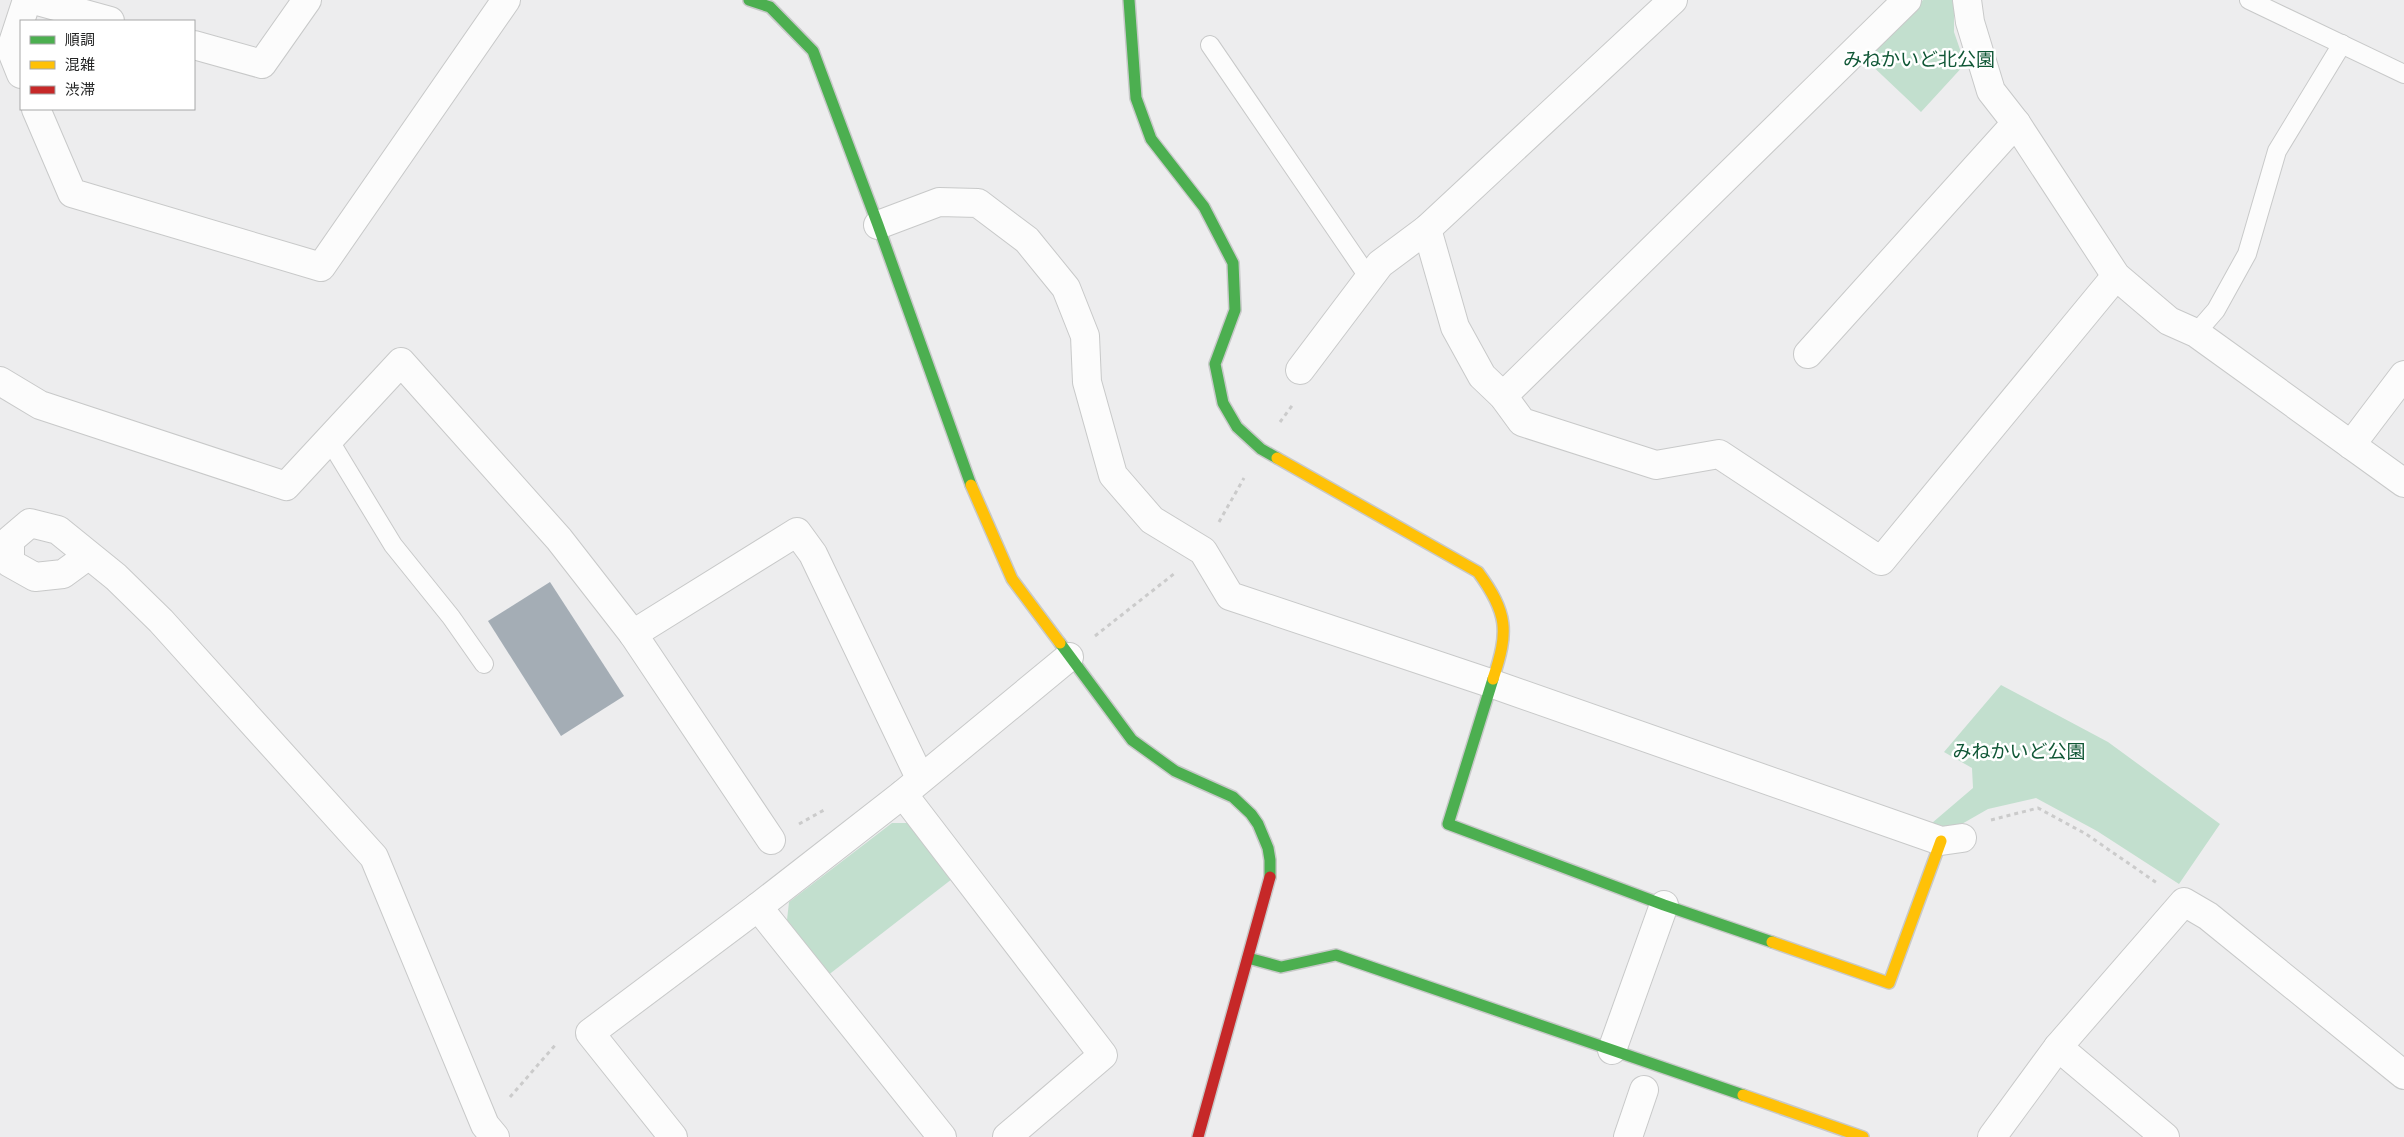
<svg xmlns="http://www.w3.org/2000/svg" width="2404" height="1137" viewBox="0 0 2404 1137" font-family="Jost,'Noto Sans JP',sans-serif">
<rect width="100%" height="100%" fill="#ededee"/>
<g fill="#c2dfce">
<polygon points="1923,0 1954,0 1954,32 1965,64 1921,112 1865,59"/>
<polygon points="2001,685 2108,742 2220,824 2179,884 2097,831 2036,798 1988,809 1953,829 1932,823 1973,788 1972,768 1944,752"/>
<polygon points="892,823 909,823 952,879 827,976 787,920 789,902"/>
</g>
<polygon fill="#a4adb5" points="550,582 624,696 561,736 488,621"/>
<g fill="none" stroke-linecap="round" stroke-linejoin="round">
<defs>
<g id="lane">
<polyline points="2249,0 2404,74"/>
<polyline points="1210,45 1369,278"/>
<polyline points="2196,333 2216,310 2247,254 2277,151 2342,44"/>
<polyline points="328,438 393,545 451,617 484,664"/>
</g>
<g id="street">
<polyline points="34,0 110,21"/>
<polyline points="1967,0 1970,22 1991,91 2016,123 2116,276 2169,321 2196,333 2404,483"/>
<polyline points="194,45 262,64 307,0"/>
<polyline points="21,74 11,49 27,0"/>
<polyline points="36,109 72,193 321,267 506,0"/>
<polyline points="878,225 939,202 978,203 1027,240 1066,288 1085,336 1087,382 1113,475 1152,520 1203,551 1230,596 1493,684 1941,841 1962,838"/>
<polyline points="1427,229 1455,327 1482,376 1503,396 1522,422 1656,465 1719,454 1881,561 2116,276"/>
<polyline points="1808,354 2016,123"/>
<polyline points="1300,370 1380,264 1427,229 1673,0"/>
<polyline points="0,381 40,405 286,486 401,362 559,539 633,634 771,840"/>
<polyline points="1503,396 1907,0"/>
<polyline points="2351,445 2404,375"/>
<polyline points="89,555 63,574 35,577 10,563 10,540 30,523 58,530 116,577 161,621 374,857 485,1125 495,1137"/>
<polyline points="633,634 797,532 813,554 920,778"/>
<polyline points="903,794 1103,1055 1007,1137"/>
<polyline points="758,907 942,1137"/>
<polyline points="2058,1047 2165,1137"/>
<polyline points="1612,1050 1664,905"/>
<polyline points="673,1137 590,1033 758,907 903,794 1069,657"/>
<polyline points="1628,1137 1644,1090"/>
<polyline points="1992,1137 2058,1047 2184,902 2208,916 2404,1075"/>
</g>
<g id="fast">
<polyline points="749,0 770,7 813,51 878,225 971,485"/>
<polyline points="1129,0 1136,98 1151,139 1204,207 1233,263 1235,310 1215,364 1223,403 1237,427 1261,449 1277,458"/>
<polyline points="1060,643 1132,740 1175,771 1233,797 1251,814 1258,824 1268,848 1270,860 1270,877"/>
<polyline points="1493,679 1448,824 1664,905 1772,942"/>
<polyline points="1248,958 1281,967 1336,955 1743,1095"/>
</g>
<g id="slow">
<path d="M1277,458L1478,572C1508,613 1509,631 1493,679"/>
<polyline points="971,485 1012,579 1060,643"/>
<polyline points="1772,942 1889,983 1941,841"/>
<polyline points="1743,1095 1863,1137"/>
</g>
<polyline id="jam" points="1198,1137 1270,877"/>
</defs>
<use href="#lane" stroke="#c8c9c9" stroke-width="20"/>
<use href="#street" stroke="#c8c9c9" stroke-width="30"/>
<use href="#fast" stroke="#c8c9c9" stroke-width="14"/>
<use href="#slow" stroke="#c8c9c9" stroke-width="14"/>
<use href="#jam" stroke="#c8c9c9" stroke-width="14"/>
<g stroke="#cbcbcb" stroke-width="3" stroke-dasharray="4 4" stroke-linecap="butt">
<polyline points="1280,422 1294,403"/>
<polyline points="1219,522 1244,478"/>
<polyline points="1095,636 1175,573"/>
<polyline points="1991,820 2038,808 2086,834 2157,883"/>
<polyline points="799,824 824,810"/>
<polyline points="510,1097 557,1043"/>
</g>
<use href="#lane" stroke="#fcfcfc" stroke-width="18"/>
<use href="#street" stroke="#fcfcfc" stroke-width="28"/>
<use href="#fast" stroke="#4caf50" stroke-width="11"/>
<use href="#slow" stroke="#ffc107" stroke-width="11"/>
<use href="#jam" stroke="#c62828" stroke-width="11"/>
</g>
<g text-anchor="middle" stroke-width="5" stroke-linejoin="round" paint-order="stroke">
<g font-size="19" fill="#105736" stroke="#fff">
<text x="1919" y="66">みねかいど北公園</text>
<text x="2019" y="758">みねかいど公園</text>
</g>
</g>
<rect x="20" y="20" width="175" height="90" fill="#ffffff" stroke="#a7a8a8"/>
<rect x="30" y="36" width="25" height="8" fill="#4caf50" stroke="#a7a8a8"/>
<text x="65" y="45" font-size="15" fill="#242525">順調</text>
<rect x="30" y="61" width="25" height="8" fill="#ffc107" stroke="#a7a8a8"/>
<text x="65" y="70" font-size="15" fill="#242525">混雑</text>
<rect x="30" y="86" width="25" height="8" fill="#c62828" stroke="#a7a8a8"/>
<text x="65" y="95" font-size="15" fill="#242525">渋滞</text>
</svg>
